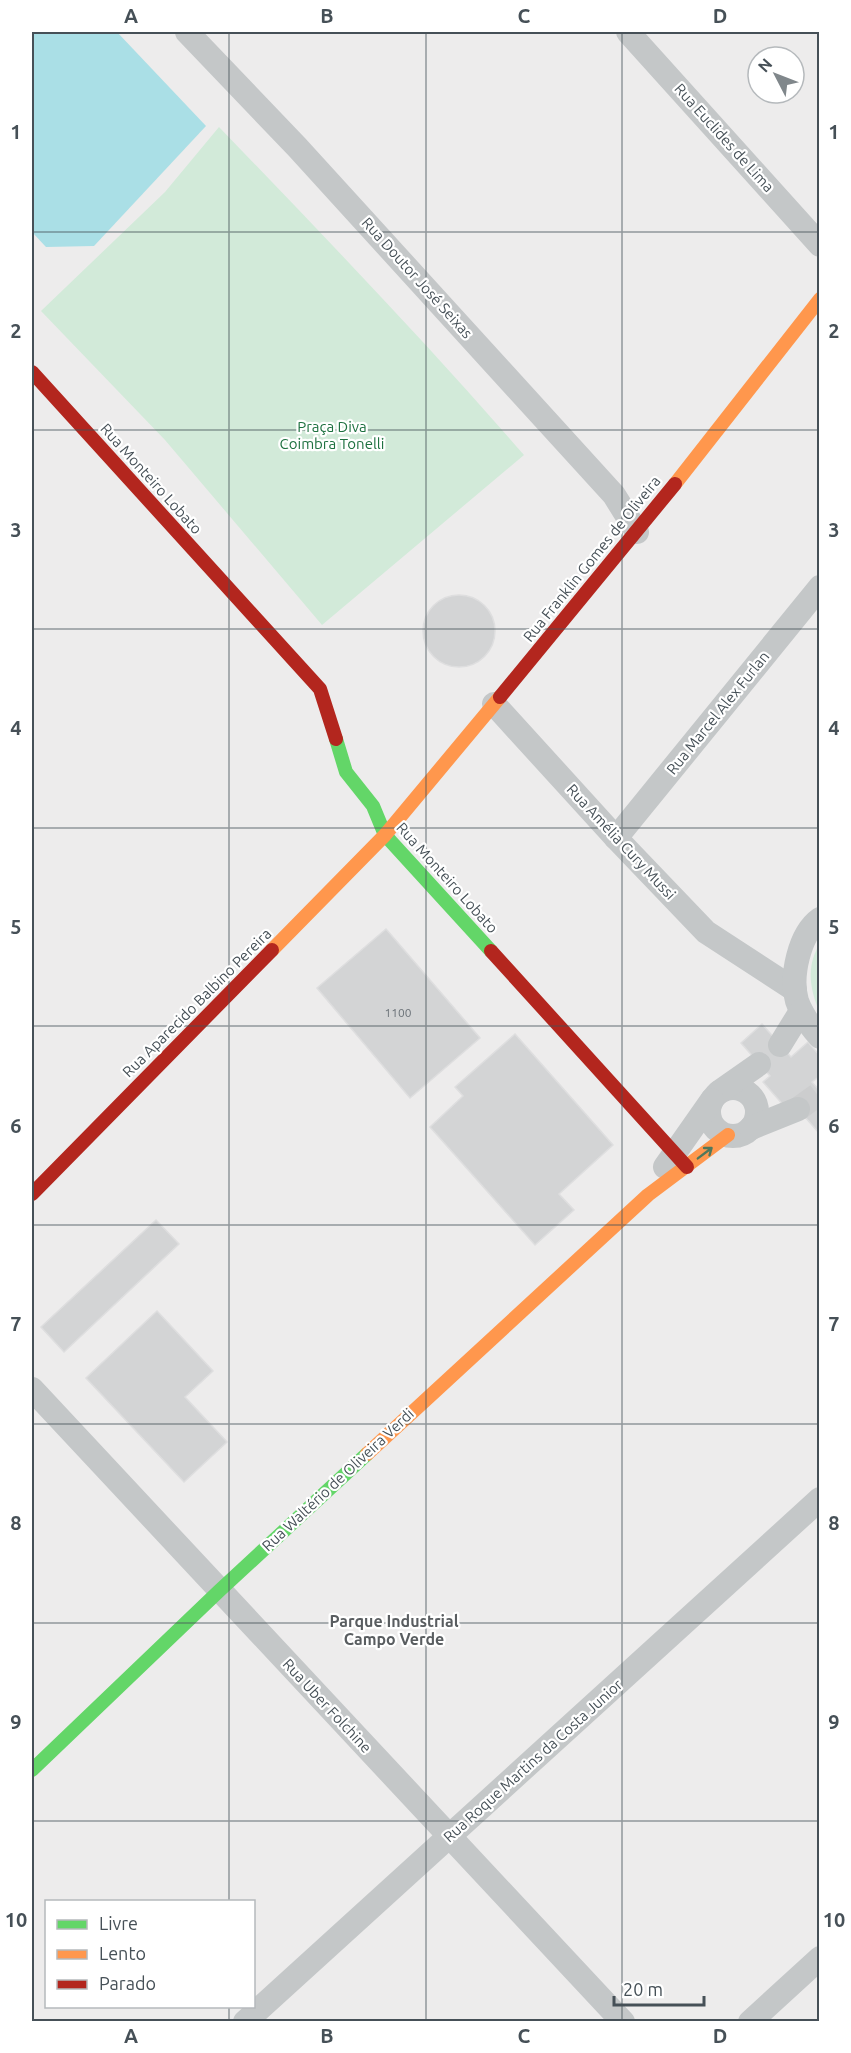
<svg xmlns="http://www.w3.org/2000/svg" width="851" height="2053" viewBox="0 0 851 2053" font-family="Ubuntu,sans-serif">
<rect width="100%" height="100%" fill="#edecec"/>
<g fill="#d2ead9">
<path d="M219,127C323,235 426,342 524,455L322,625L165,440L41,311L165,192Z"/>
<path d="M819,945V1011C810,989 806,967 819,945Z"/>
</g>
<polygon fill="#aadfe6" points="32,32 117,32 206,126 94,246 46,247 32,232"/>
<g fill="#d3d4d5" stroke="#dededf" stroke-width="1.5">
<circle cx="459" cy="631" r="36"/>
<polygon points="386,929 480,1038 410,1098 317,988"/>
<polygon points="762,1024 791,1057 808,1042 820,1056 820,1076 812,1082 820,1091 819,1133 791,1101 785,1107 763,1082 770,1076 741,1043"/>
<polygon points="515,1034 613,1145 559,1194 574,1210 535,1245 430,1127 463,1096 455,1087"/>
<polygon points="156,1220 179,1244 64,1352 41,1327"/>
<polygon points="157,1311 213,1371 185,1397 227,1442 184,1482 86,1378"/>
</g>
<g fill="none" stroke-linecap="round" stroke-linejoin="round">
<polyline stroke="#cccdce" stroke-width="24" stroke-dasharray="24 12" stroke-linecap="butt" points="798,1109 820,1093"/>
<g stroke="#c4c7c8" stroke-width="24">
<polyline points="187,32 297,147 614,495 637,532"/>
<polyline points="628,32 820,245"/>
<polyline points="494,704 616,838 706,932 795,990"/>
<polyline points="616,838 820,587"/>
<path d="M820,919C799,934 790,977 797,1001C802,1015 810,1026 820,1037"/>
<polyline points="780,1045 801,1011"/>
<circle cx="733" cy="1112" r="24"/>
<polyline points="719,1092 759,1064"/>
<polyline points="751,1128 798,1109"/>
<polyline points="665,1167 712,1100"/>
<polyline points="32,1389 623,2022"/>
<polyline points="245,2022 820,1499"/>
<polyline points="750,2022 820,1958"/>
</g>
<g stroke="#63d668" stroke-width="14">
<polyline points="336,739 346,772 373,806 385,835 491,951"/>
<polyline points="32,1770 219,1591 367,1454"/>
</g>
<g stroke="#ff974d" stroke-width="14">
<polyline points="675,484 820,299"/>
<polyline points="272,950 385,835 500,697"/>
<polyline points="367,1454 648,1195 728,1135"/>
</g>
<g stroke="#b3261e" stroke-width="14">
<polyline points="32,372 320,689 336,739"/>
<polyline points="500,697 675,484"/>
<polyline points="491,951 687,1167"/>
<polyline points="32,1194 272,950"/>
</g>
</g>
<defs><path id="oneway-shaft" d="M-6 0H5M1.5-3L5.5 0L1.5 3" fill="none" stroke-width="1.6" stroke-linecap="round" stroke-linejoin="round" transform="scale(1.5)"/></defs>
<use stroke="#4f785c" href="#oneway-shaft" transform="translate(705 1153) rotate(-37)"/>
<path fill="none" stroke="#465057" stroke-width="1.5" stroke-opacity="0.55" d="M229,32V1902M426,32V2022M622,32V2022M32,232H820M32,430H820M32,629H820M32,828H820M32,1026H820M32,1225H820M32,1424H820M32,1623H820M32,1821H820M229,2006V2022"/>
<g text-anchor="middle" stroke-width="4.5" stroke-linejoin="round" paint-order="stroke">
<g font-size="12" fill="#6b7278">
<text x="398" y="1017">1100</text>
</g>
<g font-size="15" fill="#465057" stroke="#fff">
<text transform="translate(724 138) rotate(48)" y="5">Rua Euclides de Lima</text>
<text transform="translate(417 278) rotate(48)" y="5">Rua Doutor José Seixas</text>
<text transform="translate(151 479) rotate(48)" y="5">Rua Monteiro Lobato</text>
<text transform="translate(592 559) rotate(-51)" y="5">Rua Franklin Gomes de Oliveira</text>
<text transform="translate(718 713) rotate(-51)" y="5">Rua Marcel Alex Furlan</text>
<text transform="translate(621 842) rotate(47)" y="5">Rua Amélia Cury Mussi</text>
<text transform="translate(447 878) rotate(48)" y="5">Rua Monteiro Lobato</text>
<text transform="translate(197 1003) rotate(-45)" y="5">Rua Aparecido Balbino Pereira</text>
<text transform="translate(338 1480) rotate(-43)" y="5">Rua Waltério de Oliveira Verdi</text>
<text transform="translate(327 1706) rotate(47)" y="5">Rua Uber Folchine</text>
<text transform="translate(533 1761) rotate(-42)" y="5">Rua Roque Martins da Costa Junior</text>
</g>
<g font-size="15" fill="#1e7140" stroke="#fff">
<text x="332" y="432">Praça Diva<tspan x="332" dy="17">Coimbra Tonelli</tspan></text>
</g>
<g font-size="16" font-weight="bold" fill="#595d60" stroke="#fff">
<text x="394" y="1627">Parque Industrial<tspan x="394" dy="18">Campo Verde</tspan></text>
</g>
</g>
<rect width="851" height="2053" fill="none" stroke="#ffffff" stroke-width="66"/>
<rect x="45" y="1900" width="210" height="108" fill="#ffffff" stroke="#b5b9bc" stroke-width="1.5"/>
<rect x="57" y="1920" width="30" height="9" fill="#63d668" stroke="#b5b9bc" stroke-width="1.5"/>
<text x="99" y="1930" font-size="18" fill="#465057">Livre</text>
<rect x="57" y="1950" width="30" height="9" fill="#ff974d" stroke="#b5b9bc" stroke-width="1.5"/>
<text x="99" y="1960" font-size="18" fill="#465057">Lento</text>
<rect x="57" y="1980" width="30" height="9" fill="#b3261e" stroke="#b5b9bc" stroke-width="1.5"/>
<text x="99" y="1990" font-size="18" fill="#465057">Parado</text>
<g transform="translate(776 75) rotate(312)"><circle r="28" fill="#ffffff" stroke="#b5b9bc" stroke-width="1.5"/>
<path d="M0-4.5L10 22L0 15L-10 22Z" fill="#80878b"/>
<text y="-9" font-size="16" font-weight="bold" text-anchor="middle" fill="#465057">N</text>
</g>
<path d="M614 1996v9h90v-9" fill="none" stroke="#465057" stroke-width="3"/>
<text x="623" y="1996" font-size="18" fill="#465057" stroke="#ffffff" stroke-width="4.5" paint-order="stroke">20 m</text>
<rect x="33" y="33" width="785" height="1987" fill="none" stroke="#465057" stroke-width="2"/>
<g font-size="20" text-anchor="middle" font-weight="bold" fill="#465057">
<text x="131" y="23">A</text>
<text x="327" y="23">B</text>
<text x="524" y="23">C</text>
<text x="720" y="23">D</text>
<text x="16" y="139">1</text>
<text x="834" y="139">1</text>
<text x="16" y="338">2</text>
<text x="834" y="338">2</text>
<text x="16" y="537">3</text>
<text x="834" y="537">3</text>
<text x="16" y="735">4</text>
<text x="834" y="735">4</text>
<text x="16" y="934">5</text>
<text x="834" y="934">5</text>
<text x="16" y="1133">6</text>
<text x="834" y="1133">6</text>
<text x="16" y="1331">7</text>
<text x="834" y="1331">7</text>
<text x="16" y="1530">8</text>
<text x="834" y="1530">8</text>
<text x="16" y="1729">9</text>
<text x="834" y="1729">9</text>
<text x="16" y="1927">10</text>
<text x="834" y="1927">10</text>
<text x="131" y="2043">A</text>
<text x="327" y="2043">B</text>
<text x="524" y="2043">C</text>
<text x="720" y="2043">D</text>
</g>
</svg>
